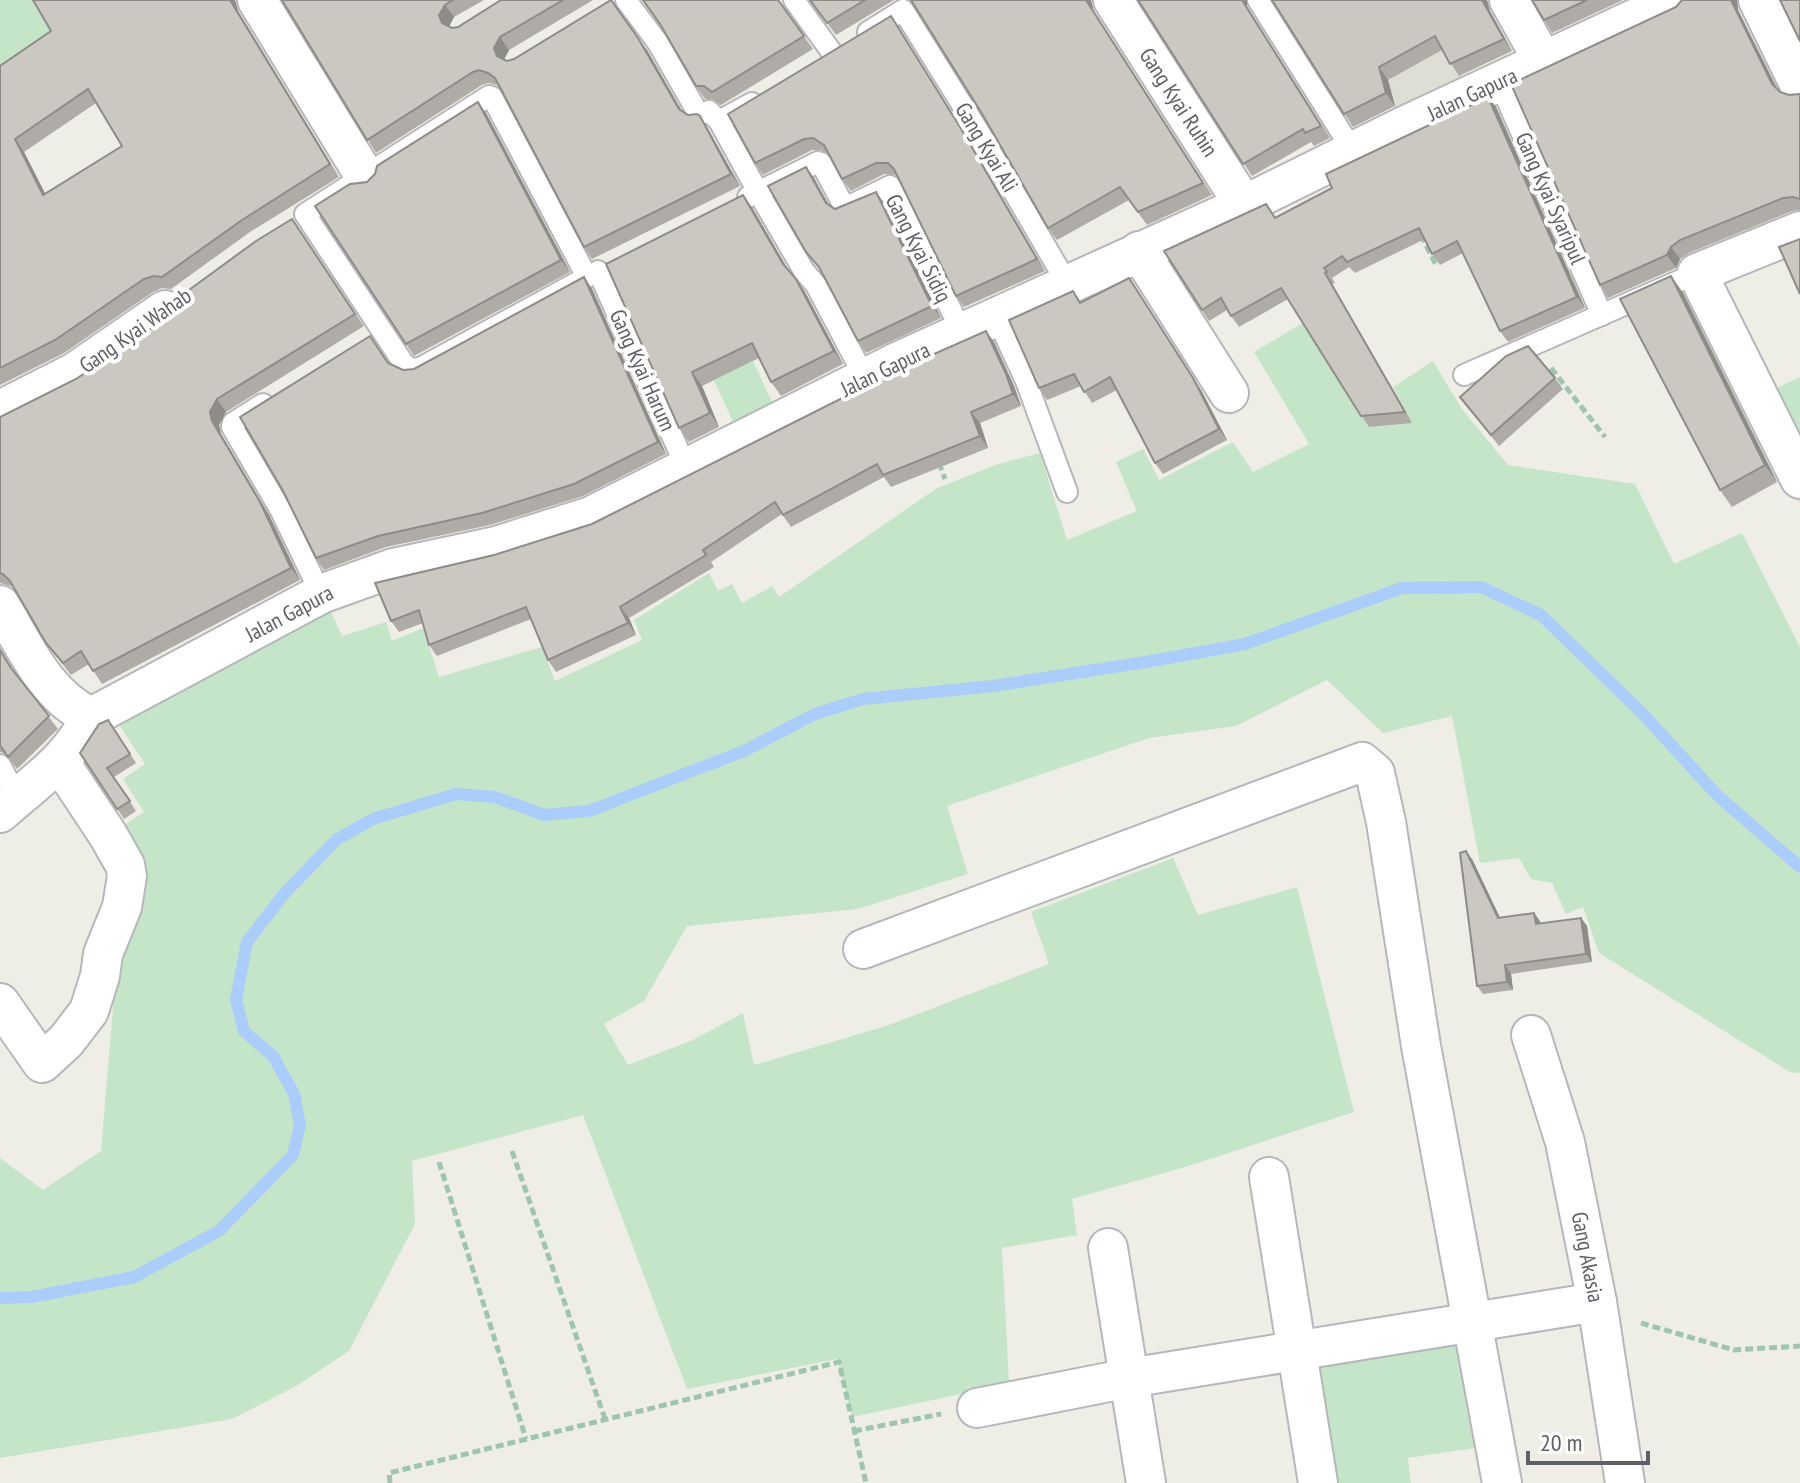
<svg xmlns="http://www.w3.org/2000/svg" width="1800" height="1483" viewBox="0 0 1800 1483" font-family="'PT Sans Narrow',sans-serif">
<rect width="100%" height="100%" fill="#efeee6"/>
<polygon fill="#dfded4" points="1336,0 1417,0 1463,81 1397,110"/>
<g fill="#c4e5c8">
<polygon points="0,0 34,0 60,43 0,85"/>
<polygon points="1303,323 1412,423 1393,387 1433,361 1462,409 1508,465 1635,484 1674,564 1742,533 1800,647 1800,1073 1790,1072 1599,953 1583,907 1566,914 1552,883 1531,879 1519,858 1480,863 1452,716 1383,733 1327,680 1236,726 1149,738 947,806 968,874 858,909 687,926 644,1001 604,1024 628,1065 693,1040 743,1013 754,1065 886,1026 1049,964 1031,912 1173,858 1198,915 1297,887 1354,1112 1185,1167 1072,1199 1077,1235 1002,1248 1009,1384 852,1417 837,1359 687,1389 583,1115 412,1161 415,1224 349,1351 298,1385 232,1419 0,1458 0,1158 43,1190 101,1151 114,996 135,916 114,832 144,812 123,779 145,764 118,723 330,610 342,636 386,622 392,641 423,628 439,677 542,647 555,681 642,640 634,620 709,573 718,591 732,584 742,603 772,586 779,597 937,488 998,464 1040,453 1067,540 1137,511 1116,462 1143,449 1159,480 1233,442 1253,472 1309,444 1254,352"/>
<polygon points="753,361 772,402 733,422 714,380"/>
<polygon points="1800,377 1800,503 1748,401"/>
<polygon points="1462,1340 1481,1447 1408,1458 1411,1483 1333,1483 1312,1365"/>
</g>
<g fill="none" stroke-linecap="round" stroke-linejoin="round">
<polyline stroke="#aacdfb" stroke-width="12" points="0,1298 32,1297 134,1277 219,1231 293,1155 300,1125 294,1094 273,1056 244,1031 236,1000 247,942 284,894 336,840 373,819 456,794 495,797 544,815 589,811 744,751 815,714 863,699 993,686 1152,661 1245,644 1402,588 1481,587 1541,615 1642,713 1718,796 1800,867"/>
<defs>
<g id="lane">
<polyline points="626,0 658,43 699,115 709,111 719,121 752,103"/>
<polyline points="794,0 833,54"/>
<polyline points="1258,0 1353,151"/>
<polyline points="868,32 903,10 979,132 1068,285"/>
<polyline points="1499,82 1602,315"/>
<polygon points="489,96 492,97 587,277 420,368 411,369 404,364 305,214"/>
<polyline points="719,121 758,192 748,197"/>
<polyline points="598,271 687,469"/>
<polyline points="996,316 1026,381 1067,492"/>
<polyline points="1464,375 1697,273"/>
<polyline points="865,378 816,285 804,271 758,192 818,162 821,163 845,208 890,186 962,332"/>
<polyline points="263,404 233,423 232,427 280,509 321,594"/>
<polyline points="0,765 17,797"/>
</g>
<g id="street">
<polyline points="257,0 364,175"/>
<polyline points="1113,0 1244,205"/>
<polyline points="1509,0 1543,61"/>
<polyline points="1758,0 1800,86"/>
<polyline points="1800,231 1697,273 1800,479"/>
<polyline points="1139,251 1229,393"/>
<polyline points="0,410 75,372 165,310"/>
<path d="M0,605C24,644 45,696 90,716"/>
<polyline points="90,716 99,713 321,594 393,568 496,546 591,516 899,361 1244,205 1404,126 1675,0"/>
<path d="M0,813C33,783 73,758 90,716"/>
<polyline points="863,949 1362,762 1375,773 1386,822 1421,1046 1502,1483"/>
<polyline points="0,1003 42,1063 66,1041 89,1011 100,976 103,954 122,907 127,876 125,865 108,835 59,761"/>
<polyline points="1531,1035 1565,1142 1597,1302 1625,1483"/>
<polyline points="1269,1177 1318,1483"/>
<polyline points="1108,1248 1146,1483"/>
<polyline points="977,1408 1129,1378 1597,1302"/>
</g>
</defs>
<use href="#lane" stroke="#b6b7bc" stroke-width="24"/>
<use href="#street" stroke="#b6b7bc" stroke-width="42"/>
<g stroke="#9ec5ae" stroke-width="5" stroke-dasharray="8 4" stroke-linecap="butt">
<polyline points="1421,235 1437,267"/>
<polyline points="1551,368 1605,437"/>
<polyline points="939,463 945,479"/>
<polyline points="512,1151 605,1419"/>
<polyline points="439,1162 526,1439"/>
<polyline points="1641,1323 1734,1350 1800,1346"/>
<polyline points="854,1431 941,1414"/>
<polyline points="390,1483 389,1473 839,1362 866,1483"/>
</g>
<use href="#lane" stroke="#fff" stroke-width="20"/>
<use href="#street" stroke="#fff" stroke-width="38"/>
</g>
<g fill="#afaca7" fill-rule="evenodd">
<path d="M33,0H235L238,11L339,177L250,232L171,289L162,288L153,292L64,353L0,385V66L51,31ZM96,103L122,146L45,194L24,152Z"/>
<polygon points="282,0 484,0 454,17 449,27 452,28 458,27 501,0 593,0 509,50 504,60 507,61 647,50 682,111 688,115 700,116 708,129 740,186 592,259 584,247 499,87 497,85 488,83 482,85 376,153"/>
<polygon points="810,0 894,0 836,35"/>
<polygon points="1091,0 1094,12 1212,195 1147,225 1129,200 1057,240 1048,228 981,112"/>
<polygon points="1138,0 1247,0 1247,7 1330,138 1314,146 1311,142 1252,176"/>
<polygon points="1272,0 1487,0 1490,11 1512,51 1459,76 1442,50 1388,80 1395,106 1353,127"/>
<polygon points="1532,0 1623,0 1552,33"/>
<polygon points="1682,0 1737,0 1738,10 1777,90 1780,92 1789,95 1800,94 1800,210 1792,211 1689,253 1680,259 1676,268 1608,298 1600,285 1676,7"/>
<polygon points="783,7 813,49 721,105 712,99 705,99 696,86 662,27"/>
<polygon points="891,16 968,139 1045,271 964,307 956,296 897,175 884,174 851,191 842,179 830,155 821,150 812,150 763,175 755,163"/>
<polygon points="1488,97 1496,107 1585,308 1508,342 1500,331 1463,253 1440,265 1432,254 1425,239 1355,273 1349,267 1332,278 1335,283 1332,284 1412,423 1369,427 1288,299 1239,327 1227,310 1209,321 1202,310 1276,218 1332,188"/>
<polygon points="486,113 570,272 414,356 315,206 367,182"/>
<polygon points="806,167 814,178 829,205 835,209 876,192 884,203 941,318 866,353 858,341 822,272 806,252"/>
<polygon points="743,195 753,209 788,270 805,292 843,364 781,396 771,382 759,358 702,386 719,427 689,442 679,428 606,264"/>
<polygon points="292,219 364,326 226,412 219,425 221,434 269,515 300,580 102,684 89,664 71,675 46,643 16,590 11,586 0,583 0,417 76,379 169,316"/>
<polygon points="1671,276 1683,293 1777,482 1732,507 1720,490"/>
<polygon points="584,277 592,289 666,454 583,496 490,525 386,547 324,570 316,558 388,363 403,370 414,369"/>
<polygon points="1129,278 1201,390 1227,440 1163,474 1155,463 1117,390 1092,403 1081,386 1047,400 1039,388 1081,302"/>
<polygon points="994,342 1014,386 1021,406 980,423 988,448 891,487 884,477 791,527 782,514 711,562 714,567 629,618 636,635 556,672 548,660 531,619 437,656 429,645 423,623 399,632 391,621 494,555 592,524"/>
<polygon points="1555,378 1563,389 1499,446 1460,397"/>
<polygon points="0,648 16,675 58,729 17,769 6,754 0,752"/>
<polygon points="108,720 136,763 114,777 136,811 124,819 80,753"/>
<polygon points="1472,859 1500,918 1540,921 1540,924 1581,918 1587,926 1592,962 1511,974 1513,990 1483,994 1477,986"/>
</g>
<g fill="#8e8c88">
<polygon points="230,0 235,0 238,11 339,177"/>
<polygon points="1086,0 1091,0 1094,12 1212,195"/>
<polygon points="1242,0 1247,0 1247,7 1330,138"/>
<polygon points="1482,0 1487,0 1490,11 1512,51 1504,39"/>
<polygon points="1731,0 1737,0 1738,10 1781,96 1772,84"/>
<polygon points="445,5 454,17 448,28 442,23 439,15"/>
<polygon points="891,16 968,139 1045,271 1037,259"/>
<polygon points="500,37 509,50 503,61 497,56 494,48"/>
<polygon points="638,38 647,50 688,122 679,109"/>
<polygon points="1379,67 1388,80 1395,106 1386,93"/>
<polygon points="1488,97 1496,107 1585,308 1577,297"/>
<polygon points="478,102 486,113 570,272 561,260"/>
<polygon points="700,116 708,129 740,186 731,174"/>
<polygon points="15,139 24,152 52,207 43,195"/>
<polygon points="806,167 814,178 834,215 826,203"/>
<polygon points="876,192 884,203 941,318 932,306"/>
<polygon points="743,195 753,209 793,278 783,264"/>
<polygon points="1671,247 1680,259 1676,268 1667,255"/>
<polygon points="1325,273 1332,284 1412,423 1405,412"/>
<polygon points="1671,276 1683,293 1777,482 1765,465"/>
<polygon points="584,277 592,289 666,454 658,442"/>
<polygon points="1129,278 1201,390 1227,440 1219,429"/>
<polygon points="796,279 805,292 843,364 834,351"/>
<polygon points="986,331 994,342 1014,386 1021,406 1013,394"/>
<polygon points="692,372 702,386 719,427 710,413"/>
<polygon points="217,399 226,412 219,425 221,434 269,515 300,580 291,568 212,421 210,412"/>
<polygon points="971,412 980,423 988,448 980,436"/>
<polygon points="620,607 629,618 636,635 628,623"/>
<polygon points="1466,851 1472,859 1504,926 1498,918"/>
<polygon points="1534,913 1540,921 1541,932 1536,924"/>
<polygon points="1581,918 1587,926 1592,962 1586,954"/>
<polygon points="1505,965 1511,974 1513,990 1507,982"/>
</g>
<g fill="#cbc8c2" stroke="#8e8c88" stroke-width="2" fill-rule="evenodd">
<path d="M33,0H230L330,164L242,220L162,277L154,276L144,279L55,340L0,368V66L51,31ZM88,89L122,146L43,195L15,139Z"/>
<polygon points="282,0 453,0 445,5 439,15 442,23 452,28 458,27 501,0 563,0 500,37 494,48 497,56 507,61 514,59 611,0 638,38 679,109 688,115 697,114 700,116 731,174 584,247 495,78 488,73 479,70 473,72 367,140"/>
<polygon points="643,0 778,0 804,36 712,92 704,86 696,86 660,24"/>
<polygon points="810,0 865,0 827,23"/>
<polygon points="911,0 1086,0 1203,183 1138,212 1120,187 1048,228 981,112"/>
<polygon points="1138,0 1242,0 1321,126 1305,133 1303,129 1243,164"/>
<polygon points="1272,0 1482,0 1504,39 1450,64 1435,36 1379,67 1386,93 1344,114"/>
<polygon points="1532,0 1587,0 1544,20"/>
<polygon points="1682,0 1731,0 1772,84 1780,92 1789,95 1800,94 1800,199 1793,197 1783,198 1680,240 1671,247 1667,255 1600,285 1511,84 1676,7"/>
<polygon points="1780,0 1800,0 1800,41"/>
<polygon points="891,16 960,127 1037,259 956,296 894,169 888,163 876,163 842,179 824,145 813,138 804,139 755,163 728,114"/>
<polygon points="1488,97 1577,297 1500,331 1457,241 1432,254 1419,228 1347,262 1342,256 1324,268 1327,272 1325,273 1405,412 1361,416 1281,288 1231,316 1221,298 1202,310 1164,251 1266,204 1275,218 1332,188 1326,174"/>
<polygon points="478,102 561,260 406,344 315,206 350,184 367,182 375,174 377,166"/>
<polygon points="806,167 826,203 835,209 876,192 932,306 858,341 819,267 806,252 768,186"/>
<polygon points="743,195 783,264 796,279 834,351 771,382 752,343 692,372 710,413 679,428 606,264"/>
<polygon points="292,219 355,314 217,399 210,412 212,421 260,502 291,568 93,671 81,651 63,663 46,643 10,581 3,574 0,573 0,417 76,379 169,316 176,307 178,298 256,241"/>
<polygon points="1800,239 1800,294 1779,247"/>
<polygon points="1671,276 1765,465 1720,490 1620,299"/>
<polygon points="584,277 658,442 574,484 482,513 378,536 316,558 283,491 240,417 370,336 388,363 403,370 414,369"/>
<polygon points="1129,278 1193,378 1219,429 1155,463 1110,377 1084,392 1074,374 1039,388 1009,320 1073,291 1080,303"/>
<polygon points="986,331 1006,374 1013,394 971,412 980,436 883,475 877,464 783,515 775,502 703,550 706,555 620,607 628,623 548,660 526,607 429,645 419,610 391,621 375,583 494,555 592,524 900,369"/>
<polygon points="1528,346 1555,378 1491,435 1460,397 1506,356"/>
<polygon points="0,650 11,668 49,716 8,757 0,745"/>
<polygon points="108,720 130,754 107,768 130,801 117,809 80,753 99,724"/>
<polygon points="1466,851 1498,918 1534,913 1536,924 1581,918 1586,954 1505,965 1507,982 1477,986 1460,853"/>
</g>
<g text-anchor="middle" stroke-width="8" stroke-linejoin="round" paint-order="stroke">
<g font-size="22" fill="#5e6065" stroke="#fff">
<text transform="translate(1472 94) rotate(-25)" y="8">Jalan Gapura</text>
<text transform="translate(1179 102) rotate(57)" y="8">Gang Kyai Ruhin</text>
<text transform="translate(987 147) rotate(59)" y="8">Gang Kyai Ali</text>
<text transform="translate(1551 198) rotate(66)" y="8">Gang Kyai Syaripul</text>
<text transform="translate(919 248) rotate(63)" y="8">Gang Kyai Sidiq</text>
<text transform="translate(135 330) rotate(-35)" y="8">Gang Kyai Wahab</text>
<text transform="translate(885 369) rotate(-26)" y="8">Jalan Gapura</text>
<text transform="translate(643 370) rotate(66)" y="8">Gang Kyai Harum</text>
<text transform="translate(289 613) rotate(-28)" y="8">Jalan Gapura</text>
<text transform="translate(1588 1257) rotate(79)" y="8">Gang Akasia</text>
</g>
</g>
<path d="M1528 1451v12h120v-12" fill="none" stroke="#5e6065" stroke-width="4"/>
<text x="1540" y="1451" font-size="24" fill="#5e6065" stroke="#ffffff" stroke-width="6" paint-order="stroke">20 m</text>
</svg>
